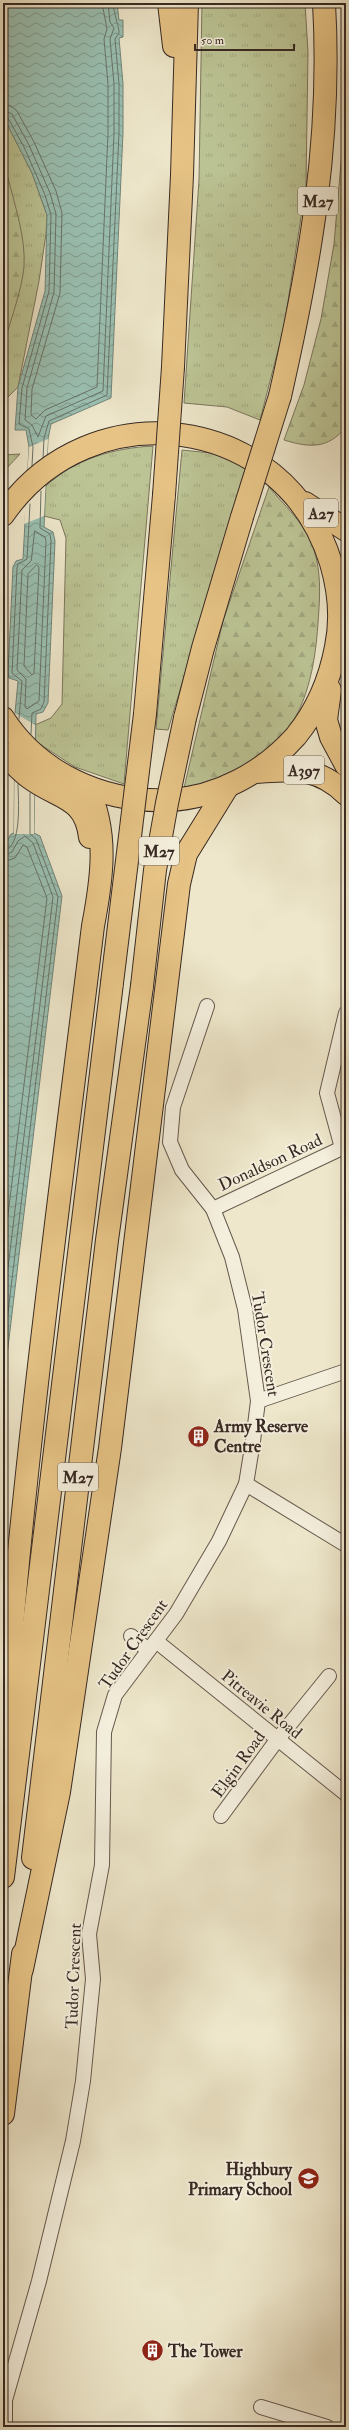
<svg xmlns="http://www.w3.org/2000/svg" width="349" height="2430" viewBox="0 0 349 2430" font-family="'IM FELL Double Pica',serif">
<defs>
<pattern id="grass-tufts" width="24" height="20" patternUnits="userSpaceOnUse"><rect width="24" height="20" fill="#bcc495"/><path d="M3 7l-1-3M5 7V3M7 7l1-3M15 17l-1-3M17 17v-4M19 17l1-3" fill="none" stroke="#a2a880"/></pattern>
<pattern id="forest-firs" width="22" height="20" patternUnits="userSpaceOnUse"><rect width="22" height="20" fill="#bcc495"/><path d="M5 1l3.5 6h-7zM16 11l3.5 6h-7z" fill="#a2a880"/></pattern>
<pattern id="water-waves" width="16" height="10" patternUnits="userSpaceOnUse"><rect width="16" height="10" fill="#9ac0b2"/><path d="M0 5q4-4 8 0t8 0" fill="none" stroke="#7e9c90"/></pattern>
</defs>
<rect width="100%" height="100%" fill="#eee7cb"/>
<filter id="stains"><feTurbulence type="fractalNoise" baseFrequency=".005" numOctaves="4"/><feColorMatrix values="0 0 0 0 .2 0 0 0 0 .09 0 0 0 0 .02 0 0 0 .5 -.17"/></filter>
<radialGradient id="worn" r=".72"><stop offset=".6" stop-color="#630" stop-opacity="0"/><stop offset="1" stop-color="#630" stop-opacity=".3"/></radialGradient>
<g fill="url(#grass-tufts)" stroke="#7a765c">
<polygon points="202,3 305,3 308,52 306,185 284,327 260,420 227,407 184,403 199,180"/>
<polygon points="3,116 32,173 47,215 46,234 39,281 18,387 7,398 3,423"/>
<path d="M153,446L124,784L75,767L35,741V725L51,718L62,704L66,538L60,520L44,516L45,487C74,459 114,448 153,446Z"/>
<polygon points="182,450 211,453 247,466 168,730 156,729"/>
<polygon points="20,454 3,472 3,455"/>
</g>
<g fill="url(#forest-firs)" stroke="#7a765c">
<path d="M346,23V427C328,449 310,448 284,440L304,385L321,319L334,244L342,151L343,24Z"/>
<path d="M3,170L7,174C14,203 26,237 24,267C21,294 10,321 3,347Z"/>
<path d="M269,487C284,505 302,521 311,542C322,568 320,595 318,623C312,716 281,769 184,788L223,621Z"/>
</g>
<polygon fill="url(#water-waves)" stroke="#728479" points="3,3 117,3 119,20 123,20 123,37 119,38 123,84 123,133 111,398 51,424 48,439 44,527 53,532 55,541 48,703 43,712 36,714 34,833 40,836 62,896 3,1389 3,847 11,834 14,833 15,713 18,681 9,678 8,673 13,567 16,561 23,559 29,447 26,430 15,430 18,387 45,291 47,215 32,173 3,116"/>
<g fill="#eee7cb">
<polygon points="48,439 44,516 24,524 29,447"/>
<polygon points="15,713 35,725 34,834 14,834"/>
</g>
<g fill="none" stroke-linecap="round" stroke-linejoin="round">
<g stroke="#68746a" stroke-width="1">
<polyline points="3,104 11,106 17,111 34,142 56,191 62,213 60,293 32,389 31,415 36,419 45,410 97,387 108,133 108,84 104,39 107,29 102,3"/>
<polyline points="3,110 12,114 29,145 50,193 56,214 54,292 27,388 25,420 32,425 38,437 46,416 103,391 114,133 114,84 110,39 114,28 110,22 108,3"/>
<polyline points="3,116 8,118 24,147 45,195 51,215 49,291 22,388 19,424 29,429 33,447 32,466"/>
<path d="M43,459L44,438L49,421L107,395L119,133V84L115,39C116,37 118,35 119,33C120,31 113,10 113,3"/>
<polygon points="35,531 45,537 46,541 39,701 27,709 25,707 26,679 17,670 22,570 31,561"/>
<polygon points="37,565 39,567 34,673 32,675 24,666 28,574"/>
<polyline points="19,719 22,681 12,673 17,568 18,564 27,559 30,504"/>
<polyline points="31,734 32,713 41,709 44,702 51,541 50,534 40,528 41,491"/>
<path d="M3,851C23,848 18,799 18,784"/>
<polyline points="3,856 12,852 18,841 25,836 33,843 53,897 3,1309"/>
<polyline points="3,862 15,858 23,845 27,847 47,898 3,1255"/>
<polyline points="3,1354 58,897 36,839 30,834 30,793"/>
</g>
<defs>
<g id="street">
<polyline points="342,1148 327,1093 346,1013"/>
<polyline points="213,1209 342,1148 346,1148"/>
<polyline points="258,1401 346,1371"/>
<polyline points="246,1484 346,1545"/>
<polyline points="131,1636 148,1650"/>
<polyline points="156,1641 346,1794"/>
<polyline points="221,1816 277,1740 329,1676"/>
<polyline points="261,2407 327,2427"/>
<polyline points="5,2427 5,2400 39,2281 73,2141 83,2081 93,1979 89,1934 102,1865 104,1732 115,1695 176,1614 219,1541 246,1484 253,1441 258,1401 245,1309 232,1257 213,1209 182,1170 170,1142 173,1107 207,1006"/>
</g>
<g id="primary">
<polyline points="305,503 346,530"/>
<path d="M3,515C90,388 285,413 331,563C339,590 342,618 336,647C330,679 317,710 296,736C264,772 217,798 169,800C104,803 39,774 3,718"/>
<polyline points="330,690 326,720 331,737 346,765"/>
<path d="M255,772C292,770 317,765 346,794"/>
</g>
<g id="highway">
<polyline points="169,3 174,46"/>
<polyline points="173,367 182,175 187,3"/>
<path d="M280,396C310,264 332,140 324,3"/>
<polyline points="145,714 164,495"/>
<polyline points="185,718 203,648 242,517"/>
<path d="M3,753C12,761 20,771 30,778C58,799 85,796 90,837"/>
<path d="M3,1736C23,1465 60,1195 93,926C102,879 109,832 87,787"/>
<polyline points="33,1858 107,1240 142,986"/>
<polyline points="3,1877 112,983"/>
<polyline points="22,1969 59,1792 110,1448 179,884 186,854 228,786"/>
<polyline points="3,2114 23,1954"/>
</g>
</defs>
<use href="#street" stroke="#65584d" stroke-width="16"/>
<use href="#primary" stroke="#372923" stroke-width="24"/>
<use href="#highway" stroke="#372923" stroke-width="24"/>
<use href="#street" stroke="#f4efdd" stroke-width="14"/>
<use href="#primary" stroke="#e7c486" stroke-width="22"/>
<use href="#highway" stroke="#e7c486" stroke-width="22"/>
<defs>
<g id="highway-bridge">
<polyline points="164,495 173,367"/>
<polyline points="242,517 280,396"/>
<polyline points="112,983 145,714"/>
<polyline points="142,986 155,870 167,803 185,718"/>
</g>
</defs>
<use href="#highway-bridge" stroke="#372923" stroke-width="24" stroke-linecap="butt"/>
<use href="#highway-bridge" stroke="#e7c486" stroke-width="22"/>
</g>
<defs>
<symbol id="building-disc" viewBox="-11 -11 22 22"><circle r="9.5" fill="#8f2418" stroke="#f4efdd"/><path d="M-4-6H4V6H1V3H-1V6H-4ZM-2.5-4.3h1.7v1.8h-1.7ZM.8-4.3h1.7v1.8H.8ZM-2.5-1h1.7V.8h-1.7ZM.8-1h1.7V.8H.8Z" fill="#fff"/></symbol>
<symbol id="school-disc" viewBox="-11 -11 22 22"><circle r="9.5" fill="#8f2418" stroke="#f4efdd"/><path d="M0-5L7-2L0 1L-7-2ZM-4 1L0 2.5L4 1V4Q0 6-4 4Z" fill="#fff"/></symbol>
</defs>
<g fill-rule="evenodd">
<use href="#building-disc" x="186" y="1424" width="25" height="25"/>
<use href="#school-disc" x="296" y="2166" width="25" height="25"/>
<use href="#building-disc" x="140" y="2338" width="25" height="25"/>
</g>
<g text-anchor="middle" stroke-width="4" stroke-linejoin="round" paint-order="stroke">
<g fill="#f4efdd" stroke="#70645b" stroke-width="1">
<rect x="298" y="187" width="40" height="28" rx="3"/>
<rect x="304" y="499" width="34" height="28" rx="3"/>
<rect x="284" y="756" width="40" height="28" rx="3"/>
<rect x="139" y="837" width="40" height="28" rx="3"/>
<rect x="58" y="1463" width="40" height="28" rx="3"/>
</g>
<g font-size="16" font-weight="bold" fill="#372923">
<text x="318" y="207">M27</text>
<text x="321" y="519">A27</text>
<text x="304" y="776">A397</text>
<text x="159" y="857">M27</text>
<text x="78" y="1483">M27</text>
</g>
<g font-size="17" fill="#372923" stroke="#f4efdd">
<text transform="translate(270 1162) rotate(-25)" y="6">Donaldson Road</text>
<text transform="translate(266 1344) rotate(81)" y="6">Tudor Crescent</text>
<text transform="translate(133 1644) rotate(-55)" y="6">Tudor Crescent</text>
<text transform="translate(262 1704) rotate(39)" y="6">Pitreavie Road</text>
<text transform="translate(238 1764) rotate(-54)" y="6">Elgin Road</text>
<text transform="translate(73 1976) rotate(-88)" y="6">Tudor Crescent</text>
</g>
<g font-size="17" font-weight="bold" fill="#372923" stroke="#f4efdd" text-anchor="start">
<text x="214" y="1432">Army Reserve<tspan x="214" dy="20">Centre</tspan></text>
<text x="292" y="2175" text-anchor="end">Highbury<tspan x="292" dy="20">Primary School</tspan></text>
<text x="168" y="2357">The Tower</text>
</g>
</g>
<rect width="349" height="2430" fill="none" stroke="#eee7cb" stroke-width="16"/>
<rect x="4" y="4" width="341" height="2422" fill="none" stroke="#372923" stroke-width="2"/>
<rect x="8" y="8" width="333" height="2414" fill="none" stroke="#372923"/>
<path d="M195 44v6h99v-6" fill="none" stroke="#372923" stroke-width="2"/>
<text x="201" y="44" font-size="12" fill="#372923" stroke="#f4efdd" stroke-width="3" paint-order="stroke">50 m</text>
<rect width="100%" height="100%" filter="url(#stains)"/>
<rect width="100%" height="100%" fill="url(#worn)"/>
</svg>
